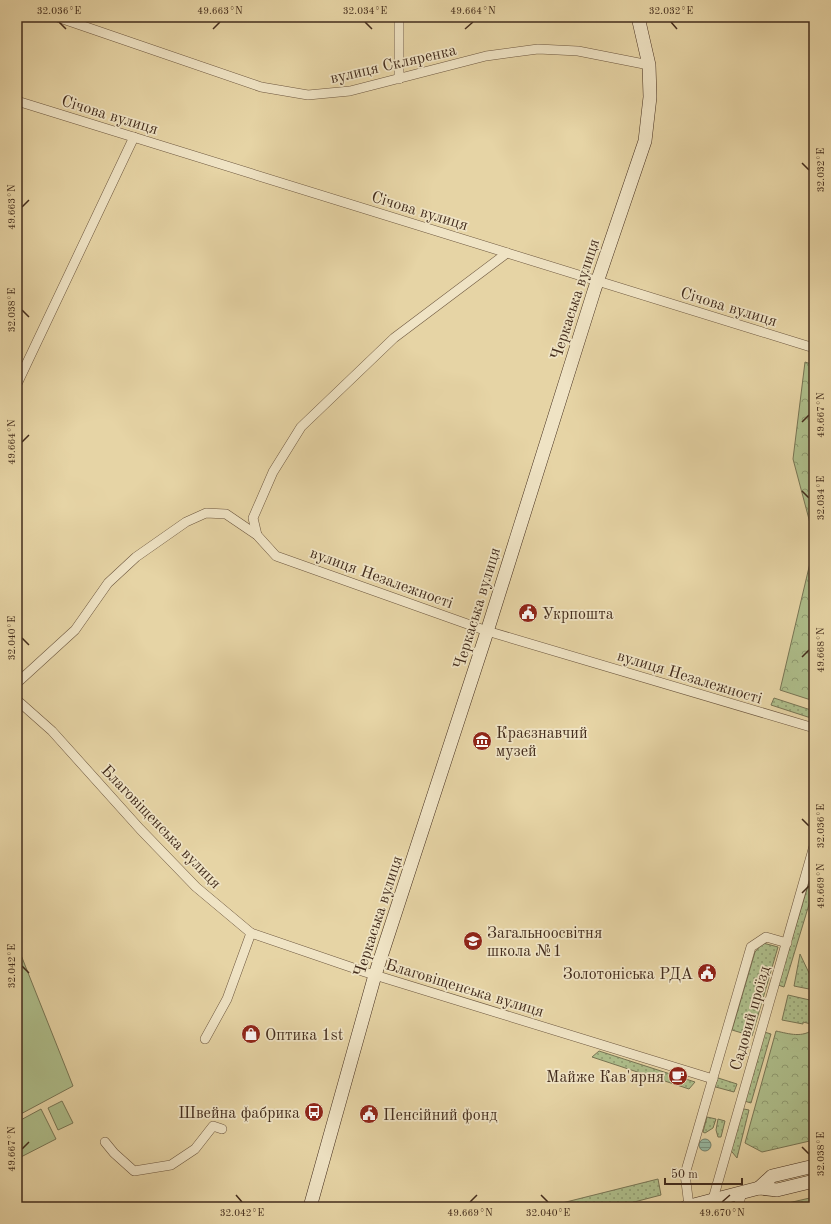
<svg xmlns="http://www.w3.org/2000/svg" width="831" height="1224" viewBox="0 0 831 1224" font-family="'Old Standard TT',serif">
<defs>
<pattern id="grass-dots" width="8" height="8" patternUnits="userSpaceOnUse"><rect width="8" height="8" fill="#aebe8b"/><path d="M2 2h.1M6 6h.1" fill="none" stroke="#8f9b71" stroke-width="1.8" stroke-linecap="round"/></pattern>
<pattern id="forest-crowns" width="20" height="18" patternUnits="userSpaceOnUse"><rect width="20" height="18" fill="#aebe8b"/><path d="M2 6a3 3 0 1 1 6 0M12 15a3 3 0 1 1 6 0" fill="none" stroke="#8f9b71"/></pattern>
<pattern id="water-rules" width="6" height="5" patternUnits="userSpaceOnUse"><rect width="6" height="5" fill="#97b9a2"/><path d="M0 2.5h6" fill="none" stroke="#7d9783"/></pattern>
</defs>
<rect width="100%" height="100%" fill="#e6d4a5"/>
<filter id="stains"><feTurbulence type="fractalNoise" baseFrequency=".005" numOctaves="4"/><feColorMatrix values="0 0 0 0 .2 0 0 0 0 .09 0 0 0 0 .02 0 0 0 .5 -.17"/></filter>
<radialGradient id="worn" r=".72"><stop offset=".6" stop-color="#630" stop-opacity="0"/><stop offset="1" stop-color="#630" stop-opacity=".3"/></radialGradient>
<g fill="url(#grass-dots)" stroke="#787554">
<polygon points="774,698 814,711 814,719 771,705"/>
<polygon points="814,866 814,888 784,987 778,985"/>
<polygon points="763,943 778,947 752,1036 732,1030 755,952"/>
<polygon points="800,954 810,975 814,979 814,990 794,986"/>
<polygon points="788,995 814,1001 814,1019 811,1024 803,1022 803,1024 782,1020"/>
<polygon points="761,1031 771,1034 751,1103 741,1100"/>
<polygon points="599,1051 695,1082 689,1089 592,1057"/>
<polygon points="715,1077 737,1084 734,1092 712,1086"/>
<polygon points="739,1108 749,1110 737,1158 728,1147"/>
<polygon points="707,1117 716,1119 713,1128 705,1133 703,1132"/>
<polygon points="718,1119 725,1121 721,1137 718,1137 716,1130"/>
<polygon points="658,1179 661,1195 615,1207 546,1207"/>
<polygon points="814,1197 814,1207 771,1207"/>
</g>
<g fill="url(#forest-crowns)" stroke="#787554">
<polygon points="805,362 814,365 814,538 793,459"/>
<polygon points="814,546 814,701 780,690"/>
<path d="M814,1029V1140L762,1152L745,1143L776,1031C790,1034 802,1038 814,1029Z"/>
</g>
<g fill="#aebe8b" stroke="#787554">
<polygon points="17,945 73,1086 17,1116"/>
<polygon points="62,1101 73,1123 58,1130 48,1108"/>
<polygon points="41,1109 56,1139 17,1159 17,1122"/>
</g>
<circle fill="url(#water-rules)" stroke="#75816c" cx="705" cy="1145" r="6"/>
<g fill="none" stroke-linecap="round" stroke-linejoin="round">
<defs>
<g id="street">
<polyline points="57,17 261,87 308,95 350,91 486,56 538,49 578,51 649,65"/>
<polyline points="399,17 399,79"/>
<polyline points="17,101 814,348"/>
<polyline points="17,384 134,137"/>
<polyline points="257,535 253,518 273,472 301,427 394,338 507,253"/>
<polyline points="17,683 75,630 108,583 136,557 186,522 206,513 226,514 257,535 276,556 487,631 814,728"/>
<polyline points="17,700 52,731 140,829 196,887 251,933 365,972 713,1079"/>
<polyline points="205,1039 227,999 251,933"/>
<polyline points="105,1142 114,1153 134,1171 171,1165 195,1149 213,1126 222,1129"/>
<polyline points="713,1199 814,846"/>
<polyline points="689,1206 685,1174 751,947 766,937 787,943"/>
<polyline points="738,1207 742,1192"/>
</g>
<g id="secondary">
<polyline points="759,1188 772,1176 814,1166"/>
<polyline points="310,1207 375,975 485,638 594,291 645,141 650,97 649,65 638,17"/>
<polyline points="686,1207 759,1188 777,1190 814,1181"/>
</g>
</defs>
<use href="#street" stroke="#6c563e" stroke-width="10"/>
<use href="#secondary" stroke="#432c1c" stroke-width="14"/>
<use href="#street" stroke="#efe3c4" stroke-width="9"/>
<use href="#secondary" stroke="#efe3c4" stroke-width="13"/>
</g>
<path fill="none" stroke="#432c1c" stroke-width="1.5" d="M59,22L66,29M365,22L372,29M671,22L677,29M213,29L220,22M465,29L473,22M802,163L809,170M22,207L29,200M22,310L29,317M802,422L809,415M22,442L29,435M802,491L809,498M22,638L29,645M802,657L809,650M802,819L809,826M802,893L809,886M22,966L29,973M802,1147L809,1154M22,1149L29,1142M236,1195L242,1202M541,1195L548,1202M470,1202L477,1195M722,1202L730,1195"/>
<defs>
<symbol id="civic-disc" viewBox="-11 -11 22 22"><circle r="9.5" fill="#8f2418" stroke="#efe3c4"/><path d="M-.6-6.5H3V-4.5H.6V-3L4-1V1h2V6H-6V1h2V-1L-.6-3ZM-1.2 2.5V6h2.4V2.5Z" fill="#fff"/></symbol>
<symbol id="museum-disc" viewBox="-11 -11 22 22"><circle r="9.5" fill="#8f2418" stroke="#efe3c4"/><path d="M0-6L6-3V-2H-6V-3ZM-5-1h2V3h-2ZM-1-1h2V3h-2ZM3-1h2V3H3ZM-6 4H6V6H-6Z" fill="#fff"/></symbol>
<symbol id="school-disc" viewBox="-11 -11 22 22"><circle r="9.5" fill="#8f2418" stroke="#efe3c4"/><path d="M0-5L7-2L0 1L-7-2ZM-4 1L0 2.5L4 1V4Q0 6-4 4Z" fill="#fff"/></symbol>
<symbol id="shop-disc" viewBox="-11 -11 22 22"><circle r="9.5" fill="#8f2418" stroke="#efe3c4"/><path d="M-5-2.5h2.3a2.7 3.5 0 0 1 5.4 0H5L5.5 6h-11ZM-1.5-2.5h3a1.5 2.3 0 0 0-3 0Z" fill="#fff"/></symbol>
<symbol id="cafe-disc" viewBox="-11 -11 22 22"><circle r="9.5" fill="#8f2418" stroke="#efe3c4"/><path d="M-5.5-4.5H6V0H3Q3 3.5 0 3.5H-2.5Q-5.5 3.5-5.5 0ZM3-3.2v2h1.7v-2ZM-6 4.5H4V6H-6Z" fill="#fff"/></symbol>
<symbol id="bus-disc" viewBox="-11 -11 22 22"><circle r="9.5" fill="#8f2418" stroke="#efe3c4"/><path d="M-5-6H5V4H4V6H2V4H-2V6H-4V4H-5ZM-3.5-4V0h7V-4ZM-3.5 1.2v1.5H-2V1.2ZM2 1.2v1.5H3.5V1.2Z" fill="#fff"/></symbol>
</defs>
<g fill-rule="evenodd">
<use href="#civic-disc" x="517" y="602" width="22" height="22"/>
<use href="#museum-disc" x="471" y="730" width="22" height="22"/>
<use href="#school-disc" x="462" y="930" width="22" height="22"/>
<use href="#civic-disc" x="696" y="962" width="22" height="22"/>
<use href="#shop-disc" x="240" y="1023" width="22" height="22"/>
<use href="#cafe-disc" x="667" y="1065" width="22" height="22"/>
<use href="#bus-disc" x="303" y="1101" width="22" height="22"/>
<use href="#civic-disc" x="358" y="1103" width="22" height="22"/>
</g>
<g text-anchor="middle" stroke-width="3.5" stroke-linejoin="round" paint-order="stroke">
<g font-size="16" fill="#432c1c" stroke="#efe3c4">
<text transform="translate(393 63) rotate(-13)" y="6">вулиця Скляренка</text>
<text transform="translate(110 114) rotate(17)" y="6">Січова вулиця</text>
<text transform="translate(420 210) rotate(17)" y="6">Січова вулиця</text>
<text transform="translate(574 299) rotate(-72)" y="6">Черкаська вулиця</text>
<text transform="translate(729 306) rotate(17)" y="6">Січова вулиця</text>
<text transform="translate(382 577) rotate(20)" y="6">вулиця Незалежності</text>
<text transform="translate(476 608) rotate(-73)" y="6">Черкаська вулиця</text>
<text transform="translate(690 676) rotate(17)" y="6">вулиця Незалежності</text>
<text transform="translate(162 826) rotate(46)" y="6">Благовіщенська вулиця</text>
<text transform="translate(377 916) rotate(-72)" y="6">Черкаська вулиця</text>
<text transform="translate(465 987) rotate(17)" y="6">Благовіщенська вулиця</text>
<text transform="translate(749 1018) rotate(-74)" y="6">Садовий проїзд</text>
</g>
<g font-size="16" fill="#432c1c" stroke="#efe3c4" text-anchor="start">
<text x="542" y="619">Укрпошта</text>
<text x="496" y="738">Краєзнавчий<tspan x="496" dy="18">музей</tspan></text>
<text x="487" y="938">Загальноосвітня<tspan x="487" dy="18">школа №1</tspan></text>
<text x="693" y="979" text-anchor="end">Золотоніська РДА</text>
<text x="265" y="1040">Оптика 1st</text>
<text x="664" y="1082" text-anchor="end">Майже Кав'ярня</text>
<text x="300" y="1118" text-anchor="end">Швейна фабрика</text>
<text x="383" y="1120">Пенсійний фонд</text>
</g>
</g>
<rect width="831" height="1224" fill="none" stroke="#e6d4a5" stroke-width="44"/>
<path d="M665 1178v6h77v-6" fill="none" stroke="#432c1c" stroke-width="2"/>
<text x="671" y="1178" font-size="12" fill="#432c1c" stroke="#efe3c4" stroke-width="3" paint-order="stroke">50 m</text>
<rect x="22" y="22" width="787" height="1180" fill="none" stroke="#432c1c" stroke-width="1.5"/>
<g font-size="10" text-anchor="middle" fill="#432c1c">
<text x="59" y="14">32.036°E</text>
<text x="220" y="14">49.663°N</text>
<text x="365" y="14">32.034°E</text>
<text x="473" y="14">49.664°N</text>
<text x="671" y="14">32.032°E</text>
<text transform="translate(820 170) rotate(-90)" y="4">32.032°E</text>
<text transform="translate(11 207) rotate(-90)" y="4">49.663°N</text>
<text transform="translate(11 310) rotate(-90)" y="4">32.038°E</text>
<text transform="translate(820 415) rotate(-90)" y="4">49.667°N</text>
<text transform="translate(11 442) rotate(-90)" y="4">49.664°N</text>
<text transform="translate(820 498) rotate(-90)" y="4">32.034°E</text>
<text transform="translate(11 638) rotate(-90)" y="4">32.040°E</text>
<text transform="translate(820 650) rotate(-90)" y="4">49.668°N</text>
<text transform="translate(820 826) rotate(-90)" y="4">32.036°E</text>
<text transform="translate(820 886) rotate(-90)" y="4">49.669°N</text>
<text transform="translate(11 966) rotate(-90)" y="4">32.042°E</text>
<text transform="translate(11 1149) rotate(-90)" y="4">49.667°N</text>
<text transform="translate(820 1154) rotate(-90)" y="4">32.038°E</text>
<text x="242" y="1216">32.042°E</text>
<text x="470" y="1216">49.669°N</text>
<text x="548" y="1216">32.040°E</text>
<text x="722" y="1216">49.670°N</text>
</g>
<rect width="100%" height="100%" filter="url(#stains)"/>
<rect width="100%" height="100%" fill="url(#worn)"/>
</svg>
